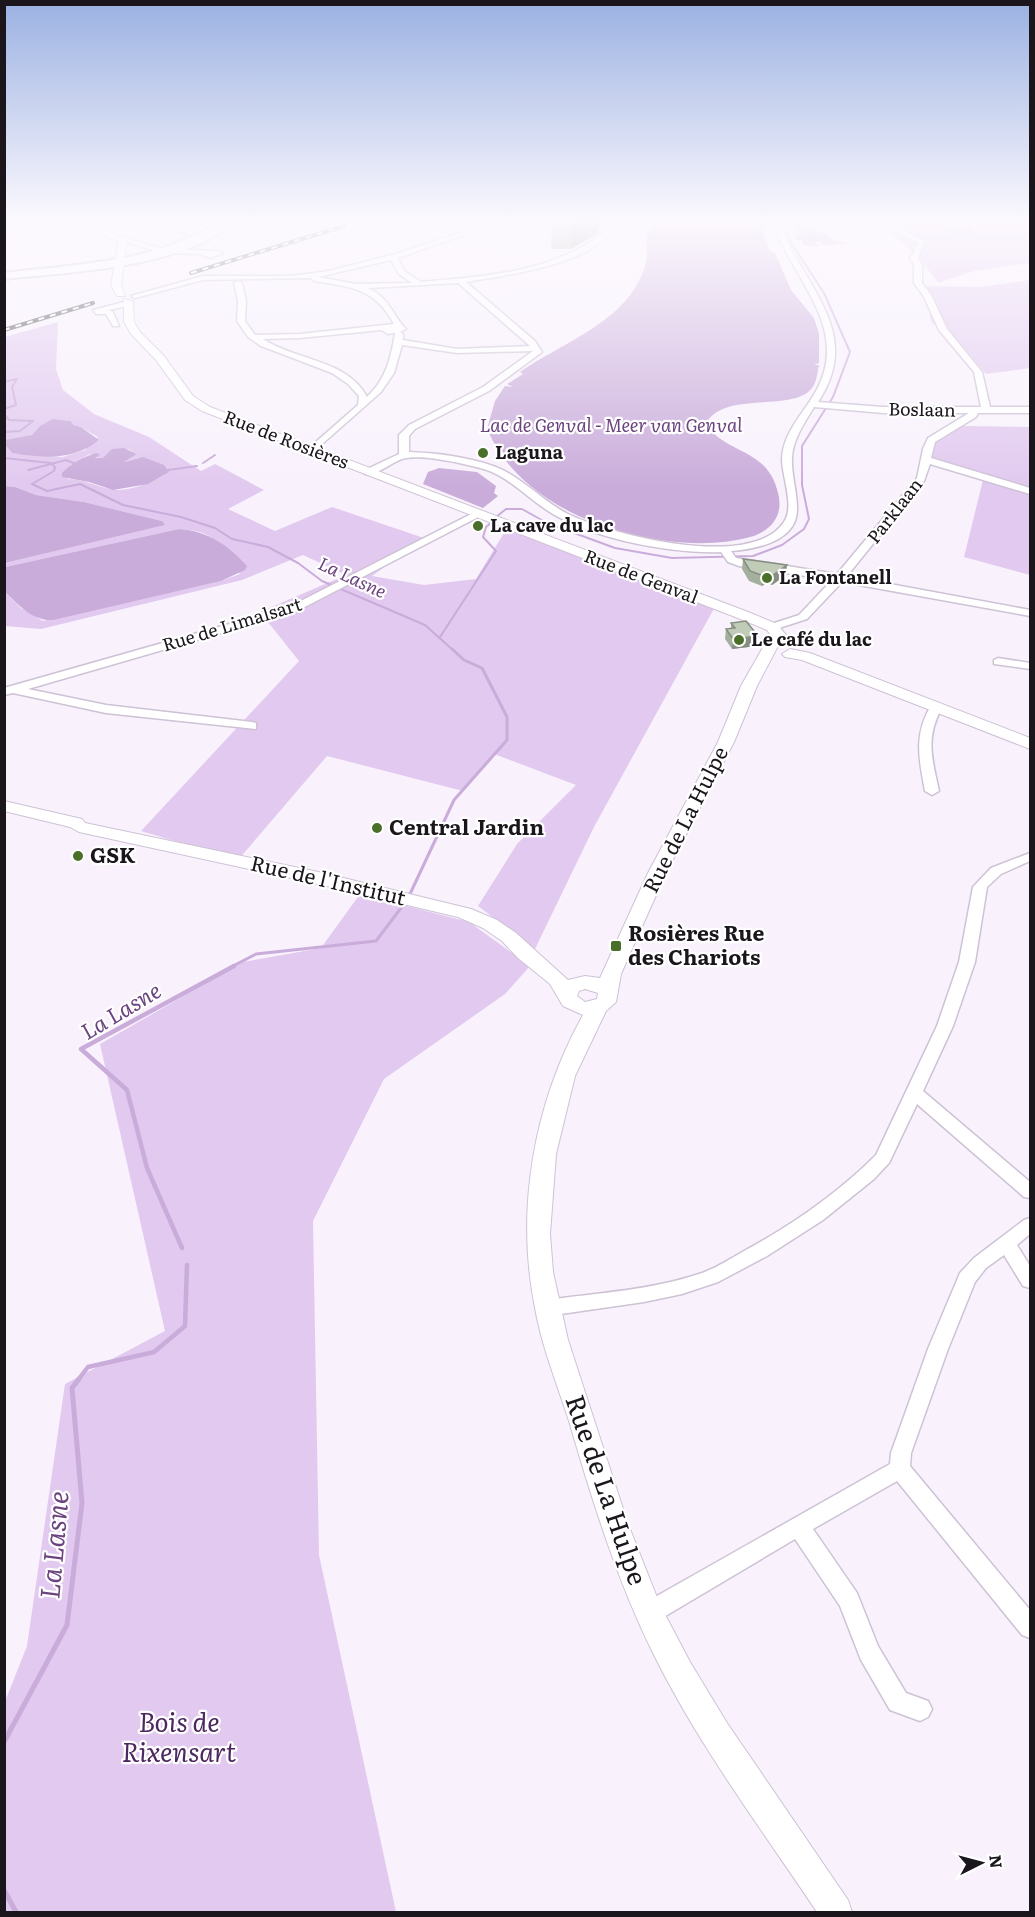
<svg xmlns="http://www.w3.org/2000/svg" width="1035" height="1917" viewBox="0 0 1035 1917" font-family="Literata,serif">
<rect width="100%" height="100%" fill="#f9f2fd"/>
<g fill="#e1c9ef" fill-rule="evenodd">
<path d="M803,220H926L923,225L970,227L978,220L996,224L1030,221V263L974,271L938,283C926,265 901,238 882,228C864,219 824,221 803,220Z"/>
<polygon points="1030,280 1030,368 986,374 965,349 931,322 925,286 980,287"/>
<path d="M58,322L56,369L63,390L94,414L149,437L201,471L215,464L264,490L228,509L275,531L332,507L424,538L372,576L424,585L476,579L507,528L717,603L594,827L535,949L478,906L517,844L576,785L494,754L463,791L327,756L238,860L141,831L299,661L260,612L346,575L303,555L242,580L41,629L5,626V592L21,608L43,621L221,581L240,574C222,545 217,531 179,529L5,567V563L164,525L162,521L84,502L36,495L15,487L5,486V445L12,453L63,457L85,450L98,437L81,427L72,425L71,421C44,417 52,423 33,434C25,439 14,439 5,440V337ZM128,449L137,454L123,462L139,458L156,463L165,469L164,475C150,483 127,493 110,489C95,486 83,479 68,479L65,471C69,464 83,458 90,454L100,459Z"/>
<polygon points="963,426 1030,427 1030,575 964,557 983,480 920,461 939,435"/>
<polygon points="360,894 469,922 530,966 505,994 384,1079 313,1221 319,1555 396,1912 5,1912 4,1704 27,1646 65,1384 165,1331 100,1044 243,962 321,948"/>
</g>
<g fill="#c9acda">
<path d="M662,220H764V237L770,251L775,253L791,290L814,318L819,334V363L814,365H819C817,373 817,382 812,388C793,413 725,390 706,423C724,455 767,446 778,493C784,516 771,531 750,537C689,554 601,534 548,499C521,481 500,459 487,429L495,401L505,386L513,387L507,384L523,374L520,372C563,342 629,321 645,266C648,256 646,244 647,234Z"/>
<polygon points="817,220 815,224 806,225 807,228 826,234 832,240 850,244 822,245 820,242 813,243 821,246 805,246 801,240 795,240 797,237 791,233 803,236 795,230 795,222"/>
<polygon points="926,220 978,220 980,221 971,227 974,230 968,235 923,226"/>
<path d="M53,419L71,421L73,425L81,427L99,440C74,461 42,458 12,453L5,445V440L32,435L40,426Z"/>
<path d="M124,448L137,454L124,462L143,457L164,465L169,472L148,484L113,490L89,482L62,477V473C70,464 84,456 97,453L100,455L95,458H103L112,449Z"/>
<polygon points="439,468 477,472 496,486 494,493 498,496 483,508 423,484 428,472"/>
<polygon points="4,486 15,487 36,495 84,502 162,521 165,525 5,563"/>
<path d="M179,529C208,531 228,545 247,566L245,570L221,581L53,620C32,621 20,606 5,592V567Z"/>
</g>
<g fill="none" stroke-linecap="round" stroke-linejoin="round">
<g stroke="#c9acda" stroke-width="2">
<polyline points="4,382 17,379 12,387 16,405 4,409"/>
<polyline points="4,414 9,420 33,421 20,431 4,432"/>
<polyline points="4,458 51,463 55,467 54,471 32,484 47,491 80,484 123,505 181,517 215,528 232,539 268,547 298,563 322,581 425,625 454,651"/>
<polyline points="203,463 215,455"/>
<polyline points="28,470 66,460 76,464"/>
<polyline points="168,470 197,466"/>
<polyline points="496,517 506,509 522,509 547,523 615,548 672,558 753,556 782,545 804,529 809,519 802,485 802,446 833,397 850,352 824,293 790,241 785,220"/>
<polyline points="440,637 496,551 483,537 486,527 492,522"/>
</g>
<g stroke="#c9acda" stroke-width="3">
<polyline points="410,894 454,800 507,740 507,717 482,668 464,660 452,649"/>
<polyline points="231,967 256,954 376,941 404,904"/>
</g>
<g stroke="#c9acda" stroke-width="4.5">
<polyline points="182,1248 147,1168 127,1090 81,1049 234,966"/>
<polyline points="78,1380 88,1367 154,1352 185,1326 187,1265"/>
</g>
<g stroke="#c9acda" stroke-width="5">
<polyline points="4,1742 67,1625 82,1503 72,1388 79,1379"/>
<polyline points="4,1890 16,1912"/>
</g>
<defs>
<g id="minor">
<polygon points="175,220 190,220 171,226 209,237 205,239 164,227 166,223"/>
<polygon points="252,220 271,220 223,229 220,227"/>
<path d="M496,220H506L398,258L404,271L421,282C478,277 548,273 596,238C602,234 607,226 611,220H618C614,227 609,234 604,239C577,266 503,276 466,282L535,341L542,352L489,391L415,429L409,436V452C436,453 468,457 493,466C522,476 542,502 570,515C613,535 752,571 784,522C795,506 782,477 782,459C783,429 809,409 820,383C847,322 789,275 772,220H779C800,285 866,330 818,402L883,407H981L974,372L939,330L923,295L914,283V264L910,259L918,243L894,230L885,220H892L898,228L924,241L918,259L922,264V283L931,295L947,329L982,372L990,407H1030V413H978L976,417L935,442L931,458L1030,488V494L930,464L924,481L847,576L1030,610V616L842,582L807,619L776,629H768V625L799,615L832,580L739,566L728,562L721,552C671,554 595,539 553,514C529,500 510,477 484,469C465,464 420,453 402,459C390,463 377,476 365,474V470L399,454V435L409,425L483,387L533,351L457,353L402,345L394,373L381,392L312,453L309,452V448L358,405L359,396L348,384L332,373L261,346L248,337L237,321L238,301L234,283L238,281L242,283L246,301L245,321L255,335L300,334L394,324C375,288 351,287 314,281L311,278L203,280L135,298L131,296L203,276H292L329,271L403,252ZM391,260L399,274L412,283L356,284L318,277ZM458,283L529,345L530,346L457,349L403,340V334L400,332L406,329C391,314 392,300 368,288ZM381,330L388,334L395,333C391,358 386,379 367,397C347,359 296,361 263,339L300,338ZM814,407L883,413H969L928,438L923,449L917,478L837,574L736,558L731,551C757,549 798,541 797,508C797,491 791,474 792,457C793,439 805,422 814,407Z"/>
<polygon points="75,222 77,225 23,230 4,236 4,232 22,226"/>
<polygon points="124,238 164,249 219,251 223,253 210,258 200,254 164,253 122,241"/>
<polygon points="128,301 131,305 109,310 113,312 119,326 113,326 106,314 96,314 93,310"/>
<polygon points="475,512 484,514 297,611 28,689 106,705 252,722 256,723 256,729 106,713 13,693 4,695 4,688 289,607"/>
<polygon points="998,658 1030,663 1030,669 994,664 994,660"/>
<path d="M936,703L942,707C925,739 932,758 939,791L932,795L925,791C919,759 913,734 932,704Z"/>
<path d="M1030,853V861L1001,874L987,887L975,962L953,1026L923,1091L1030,1182V1198L1024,1197L917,1104L889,1163L874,1179L823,1220L767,1256L718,1282L682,1294L644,1302L547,1316L540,1313L538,1308L540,1303L547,1300C598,1293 651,1290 699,1274C715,1269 730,1259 744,1251C792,1225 837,1194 876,1155L937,1026L959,962L973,887L991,868Z"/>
<polygon points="1030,1218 1030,1234 1017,1245 1030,1266 1030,1288 1023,1286 1004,1255 986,1268 975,1282 948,1349 911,1453 910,1466 1030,1610 1030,1638 1022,1635 897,1481 813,1529 857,1593 878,1646 906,1693 928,1701 932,1709 928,1717 920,1721 890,1710 861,1660 840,1606 795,1539 657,1621 649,1624 641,1621 638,1613 641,1605 890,1464 891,1453 928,1349 960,1273 974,1258 1024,1220"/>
</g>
<g id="tertiary">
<polygon points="59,220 73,220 127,238 121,285 125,296 117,296 111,285 119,241"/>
<path d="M124,299L133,301L134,322L140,332L164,356L193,396L210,407L748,612L777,624L791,641L789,644H779L757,686L734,742L666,873L640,931L621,974L616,1002L606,1011L575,1076L556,1154L550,1234L553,1272L568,1340L628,1524L660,1605L690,1662L727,1723L848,1900L852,1912H817C760,1827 697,1743 652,1651C616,1577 592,1500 569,1421C557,1384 542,1347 535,1308C515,1209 534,1103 583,1015L563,1006L550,984L518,958L502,941L483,928L458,917L323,885L79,832L70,827L4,811V801L82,819L85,823L323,873L471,909L497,920L516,933L568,980L585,976L600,978L648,873L718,742L741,686L766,642L773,638L767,630L738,618L202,411L185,400L156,360L131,334L124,322ZM585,989L598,993L597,999L585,1002L577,996L579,991Z"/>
<polygon points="790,649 810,653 1030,738 1030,749 802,660 785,657 782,654"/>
</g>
<path id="secondary" d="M224,220H237C186,268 71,272 4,279V273C80,264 158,262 224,220Z"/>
</defs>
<use href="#minor" stroke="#cec2d5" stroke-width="3"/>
<use href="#tertiary" stroke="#cec2d5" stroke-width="2"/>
<use href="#secondary" stroke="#cec2d5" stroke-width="4"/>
<use href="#minor" fill="#fff" fill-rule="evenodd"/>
<use href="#tertiary" fill="#fff" fill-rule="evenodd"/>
<use href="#secondary" fill="#fff" fill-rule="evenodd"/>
<defs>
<g id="rail">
<polyline points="191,273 344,226"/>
<polyline points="4,330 93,303"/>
</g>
</defs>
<use href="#rail" stroke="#4e4a51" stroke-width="4"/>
<use href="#rail" stroke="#fff" stroke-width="2" stroke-dasharray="6" stroke-linecap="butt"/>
</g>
<g fill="#a5af9e">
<polygon points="554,220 598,233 571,249 551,249 552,227"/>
<polygon points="743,559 786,575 772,585 766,583 762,586 749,581 742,569"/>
<polygon points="731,623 758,636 757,646 732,649 725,639 726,629 731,628"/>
</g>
<g fill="#868e81">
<polygon points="583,220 601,220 598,233 571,249 571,227"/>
<polygon points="787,565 786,575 772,585 773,575"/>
<polygon points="768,573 766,583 762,586 764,576"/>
<polygon points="758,636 757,646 732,649 733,639"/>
</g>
<g fill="#c0cbb8" stroke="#868e81" stroke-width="1.5">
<polygon points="554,220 583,220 571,227 552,227"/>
<polygon points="743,559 787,565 773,575 768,573 764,576 750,571"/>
<polygon points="746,621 758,636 733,639 726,629 735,628 731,623"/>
</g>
<linearGradient id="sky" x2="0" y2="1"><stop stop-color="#9bb1e2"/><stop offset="0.45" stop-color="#fcf9fe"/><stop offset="1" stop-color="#fcf9fe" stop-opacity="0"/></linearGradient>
<rect width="1035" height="489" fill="url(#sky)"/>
<g fill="#4a6f28" stroke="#fff" stroke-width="2">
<circle cx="483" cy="453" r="6"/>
<circle cx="478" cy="526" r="6"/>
<circle cx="767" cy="578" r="6"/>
<circle cx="739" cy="640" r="6"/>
<circle cx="377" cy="828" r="6"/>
<circle cx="78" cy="856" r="6"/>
<rect x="610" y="940" width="12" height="12" rx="3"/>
</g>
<g text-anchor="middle" stroke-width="4.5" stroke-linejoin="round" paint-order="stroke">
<g font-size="18" fill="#1a161c" stroke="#fff">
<text transform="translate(922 410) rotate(1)" y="6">Boslaan</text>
<text transform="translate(286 440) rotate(21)" y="6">Rue de Rosières</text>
<text transform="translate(895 511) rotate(-52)" y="6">Parklaan</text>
<text transform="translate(641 577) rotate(21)" y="6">Rue de Genval</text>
<text transform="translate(232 625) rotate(-17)" y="6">Rue de Limalsart</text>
</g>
<g font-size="18" font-style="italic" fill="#6b447f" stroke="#fff">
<text x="611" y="432">Lac de Genval - Meer van Genval</text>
<text transform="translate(352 578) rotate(25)" y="6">La Lasne</text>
</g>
<g font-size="18" font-weight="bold" fill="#1a161c" stroke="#fff" text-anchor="start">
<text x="495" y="459">Laguna</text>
<text x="490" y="532">La cave du lac</text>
<text x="779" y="584">La Fontanell</text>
<text x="751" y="646">Le café du lac</text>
</g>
<g font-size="21" fill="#1a161c" stroke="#fff">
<text transform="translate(686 820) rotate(-63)" y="7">Rue de La Hulpe</text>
<text transform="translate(328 881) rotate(13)" y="7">Rue de l'Institut</text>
</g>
<g font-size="21" font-weight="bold" fill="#1a161c" stroke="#fff" text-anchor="start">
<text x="389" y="835">Central Jardin</text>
<text x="90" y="863">GSK</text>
<text x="628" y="941">Rosières Rue<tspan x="628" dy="24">des Chariots</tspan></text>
</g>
<g font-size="22" font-style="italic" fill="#6b447f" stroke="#fff">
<text transform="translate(121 1011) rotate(-31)" y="8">La Lasne</text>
</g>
<g font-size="26" fill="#1a161c" stroke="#fff">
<text transform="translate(606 1490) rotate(71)" y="9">Rue de La Hulpe</text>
</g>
<g font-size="26" font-style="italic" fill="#4d2760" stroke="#fff">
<text x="179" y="1732">Bois de<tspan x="179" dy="30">Rixensart</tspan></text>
</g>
<g font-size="27" font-style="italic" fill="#6b447f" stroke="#fff">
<text transform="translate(55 1545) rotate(-85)" y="9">La Lasne</text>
</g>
</g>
<rect width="1035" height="1917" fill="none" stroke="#1a161c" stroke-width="12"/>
<g transform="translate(981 1863) rotate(84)" stroke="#ffffff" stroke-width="4.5" paint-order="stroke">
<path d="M0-4.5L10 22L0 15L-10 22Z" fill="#1a161c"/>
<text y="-9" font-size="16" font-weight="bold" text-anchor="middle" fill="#1a161c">N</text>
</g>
</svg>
